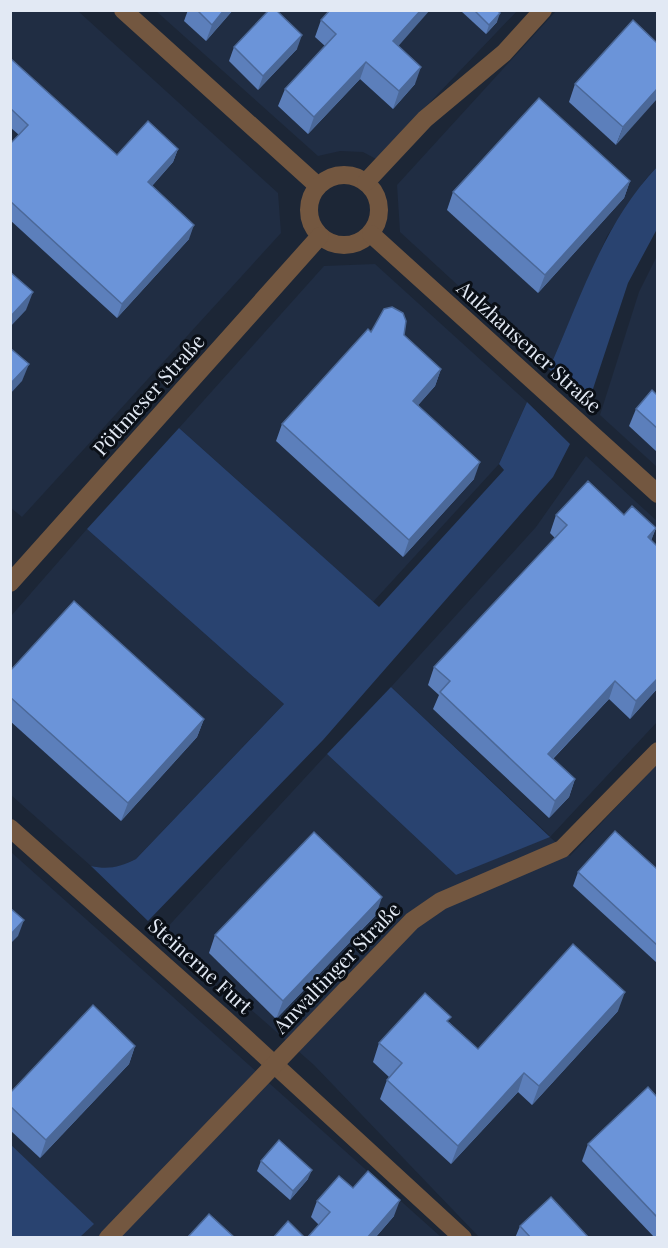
<svg xmlns="http://www.w3.org/2000/svg" width="668" height="1248" viewBox="0 0 668 1248" font-family="'Playfair Display',serif">
<rect width="100%" height="100%" fill="#1c2636"/>
<g fill="#202d43">
<polygon points="47,10 78,11 278,193 281,233 22,517 11,508 11,11"/>
<polygon points="156,11 517,11 376,159 363,152 340,151 318,156"/>
<polygon points="556,11 657,11 657,167 645,180 607,236 549,369 400,232 397,185"/>
<polygon points="657,256 657,467 600,415 639,292"/>
<polygon points="375,264 527,402 499,464 373,602 179,428 324,266"/>
<polygon points="586,456 657,521 657,722 550,837 570,856 657,764 657,1237 479,1237 314,1065 163,932 327,754 456,875 550,836 391,687 536,527"/>
<polygon points="87,529 284,704 136,859 121,866 104,869 91,866 11,795 11,616"/>
<polygon points="11,852 441,1237 11,1238"/>
</g>
<g fill="#294370">
<path d="M657,167V229L628,283L588,404L549,369C580,300 604,222 657,167Z"/>
<path d="M527,402L570,444L553,477L323,740L148,921L91,866C108,870 120,867 136,859L284,704L87,529L179,428L379,607L504,470L499,464Z"/>
<polygon points="391,687 550,837 456,875 327,754"/>
<polygon points="10,1144 94,1224 80,1237 11,1237"/>
</g>
<g fill="none" stroke-linecap="round" stroke-linejoin="round">
<g stroke="#735740" stroke-width="18">
<polyline points="123,10 318,186"/>
<circle cx="344" cy="210" r="35"/>
<polyline points="366,182 425,119 504,53 543,10"/>
<polyline points="371,234 658,494"/>
<polyline points="10,583 320,236"/>
<polyline points="10,828 226,1020 463,1238"/>
<polyline points="108,1238 412,921 441,901 562,849 658,751"/>
</g>
</g>
<g fill="#5c7fbb">
<polygon points="188,10 233,10 206,41 184,21"/>
<polygon points="497,10 497,22 486,34 461,11"/>
<polygon points="321,20 398,46 415,84 393,109 360,79 308,134 278,106 285,89 325,46 315,37"/>
<polygon points="657,43 616,145 569,102 575,84"/>
<polygon points="234,47 297,49 258,90 229,61"/>
<polygon points="10,58 117,155 178,149 173,162 152,186 189,239 117,318 10,220 10,144 19,135 10,127"/>
<polygon points="630,181 624,198 538,293 447,210 453,192"/>
<polygon points="404,335 441,369 435,386 418,405 474,479 403,557 276,441 282,424"/>
<polygon points="657,395 657,452 629,426 636,409"/>
<polygon points="556,515 624,515 656,528 651,540 657,689 630,719 609,699 553,759 575,779 569,797 549,818 433,709 439,695 428,685 434,667 555,538 550,533"/>
<polygon points="10,671 204,719 197,737 121,821 10,721"/>
<polygon points="657,869 657,963 573,886 578,872"/>
<polygon points="376,915 276,1019 209,953 215,935"/>
<polygon points="618,1011 532,1105 518,1092 451,1164 380,1099 387,1080 389,1077 373,1062 379,1043 449,1022 478,1049"/>
<polygon points="135,1046 129,1064 40,1158 10,1130 10,1093"/>
<polygon points="657,1097 657,1238 655,1238 582,1161 588,1144"/>
<polygon points="261,1161 308,1179 290,1200 257,1171"/>
<polygon points="353,1188 394,1216 375,1238 307,1238 319,1225 311,1217 317,1201"/>
<polygon points="520,1226 589,1238 515,1238"/>
</g>
<g fill="#4b6898">
<polygon points="224,10 233,10 206,41 212,25"/>
<polygon points="421,10 430,10 387,59 393,41"/>
<polygon points="500,13 497,22 486,34 489,25"/>
<polygon points="302,35 297,49 258,90 263,76"/>
<polygon points="366,62 360,79 308,134 314,117"/>
<polygon points="421,67 415,84 393,109 399,91"/>
<polygon points="657,89 657,99 616,145 623,127"/>
<polygon points="178,149 173,162 143,196 148,182"/>
<polygon points="630,181 624,198 538,293 545,275"/>
<polygon points="194,225 189,239 117,318 122,304"/>
<polygon points="33,292 26,310 10,327 10,317"/>
<polygon points="29,364 22,381 10,394 10,384"/>
<polygon points="441,369 435,386 407,418 413,401"/>
<polygon points="480,462 474,479 403,557 409,540"/>
<polygon points="656,528 649,546 648,537"/>
<polygon points="657,679 657,689 630,719 636,701"/>
<polygon points="615,681 609,699 541,771 548,754"/>
<polygon points="204,719 197,737 121,821 128,803"/>
<polygon points="575,779 569,797 549,818 555,801"/>
<polygon points="382,897 376,915 276,1019 283,1001"/>
<polygon points="24,920 18,936 10,944 10,935"/>
<polygon points="625,992 618,1011 532,1105 539,1086"/>
<polygon points="135,1046 129,1064 40,1158 46,1140"/>
<polygon points="524,1073 518,1092 451,1164 458,1146"/>
<polygon points="312,1170 308,1179 290,1200 293,1191"/>
<polygon points="400,1200 394,1216 375,1238 367,1238"/>
</g>
<g fill="#6b94d9" stroke="#4b6898" stroke-width="1.5">
<polygon points="197,10 224,10 212,25"/>
<polygon points="269,10 276,10 302,35 263,76 234,47"/>
<polygon points="330,10 421,10 393,41 421,67 399,91 366,62 314,117 285,89 336,34 321,20"/>
<polygon points="474,10 497,10 500,13 489,25"/>
<polygon points="633,20 657,43 657,89 623,127 575,84"/>
<polygon points="10,58 117,155 148,121 178,149 148,182 194,225 122,304 10,201 10,144 28,125 10,108"/>
<polygon points="539,98 630,181 545,275 453,192"/>
<polygon points="10,272 33,292 10,317"/>
<polygon points="392,307 403,313 406,321 404,335 441,369 413,401 480,462 409,540 282,424 368,329 371,332 384,309"/>
<polygon points="10,348 29,364 10,384"/>
<polygon points="652,390 657,395 657,428 636,409"/>
<polygon points="588,481 624,515 632,506 656,528 648,537 657,546 657,679 636,701 615,681 548,754 575,779 555,801 440,692 450,681 434,667 567,525 556,515"/>
<polygon points="74,601 204,719 128,803 10,697 10,671"/>
<polygon points="615,831 657,869 657,945 578,872"/>
<polygon points="314,832 382,897 283,1001 215,935"/>
<polygon points="10,908 24,920 10,935"/>
<polygon points="573,944 625,992 539,1086 524,1073 458,1146 387,1080 402,1063 379,1043 425,993 451,1017 447,1021 478,1049"/>
<polygon points="93,1005 135,1046 46,1140 10,1106 10,1093"/>
<polygon points="648,1087 657,1097 657,1217 588,1144"/>
<polygon points="279,1140 312,1170 293,1191 261,1161"/>
<polygon points="368,1171 400,1200 367,1238 307,1238 330,1212 317,1201 339,1176 353,1188"/>
<polygon points="551,1197 589,1238 531,1238 520,1226"/>
<polygon points="209,1214 235,1238 187,1238"/>
<polygon points="288,1221 305,1238 273,1238"/>
</g>
<g text-anchor="middle" stroke-width="6" stroke-linejoin="round" paint-order="stroke">
<g font-size="20" fill="#e2e9f4" stroke="#0a0f16">
<text transform="translate(529 347) rotate(42)" y="7">Aulzhausener Straße</text>
<text transform="translate(149 395) rotate(-48)" y="7">Pöttmeser Straße</text>
<text transform="translate(200 966) rotate(42)" y="7">Steinerne Furt</text>
<text transform="translate(337 968) rotate(-46)" y="7">Anwaltinger Straße</text>
</g>
</g>
<rect width="668" height="1248" fill="none" stroke="#e2e9f4" stroke-width="24"/>
</svg>
